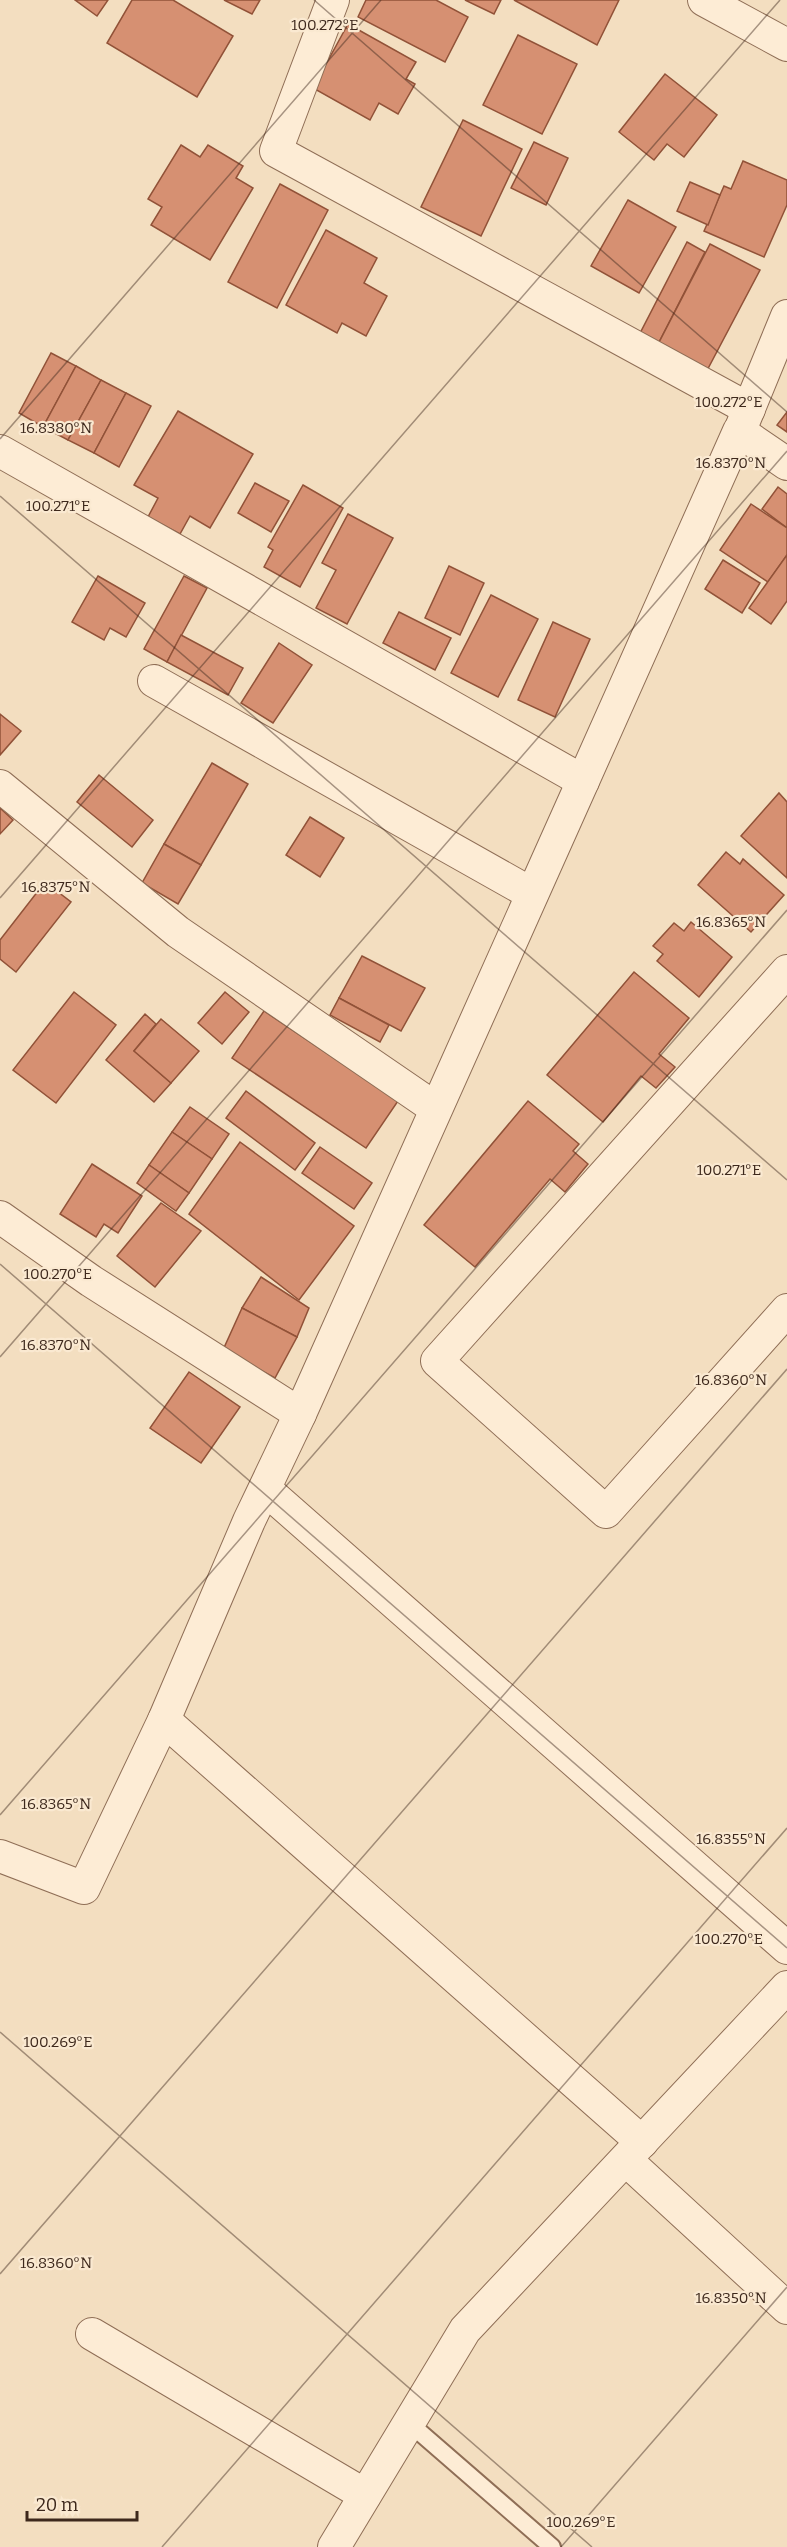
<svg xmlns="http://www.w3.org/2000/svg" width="787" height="2547" viewBox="0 0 787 2547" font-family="Bitter,serif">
<rect width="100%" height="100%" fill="#f3dec0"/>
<g fill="#d69072" stroke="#915238" stroke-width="1.5">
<polygon points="75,0 108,0 97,16"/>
<polygon points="132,0 173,0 233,36 197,97 107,43"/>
<polygon points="224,0 260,0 252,14"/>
<polygon points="366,0 436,0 468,17 445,62 358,17"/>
<polygon points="465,0 501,0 494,14"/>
<polygon points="514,0 619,0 597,45"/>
<polygon points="348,24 416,62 406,79 415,84 398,114 379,103 370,120 313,88"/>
<polygon points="518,35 577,64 542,134 483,105"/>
<polygon points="665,74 717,115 684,157 667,144 654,160 619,132"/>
<polygon points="463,120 522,149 481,236 421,207"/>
<polygon points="534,142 568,158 546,205 511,188"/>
<polygon points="181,145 200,157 208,145 243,166 236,178 253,188 210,260 151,225 162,207 148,199"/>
<polygon points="743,161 787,180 787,205 764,257 704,231 724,186 731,189"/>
<polygon points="690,182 720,195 708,225 677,211"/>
<polygon points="280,184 328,210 277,308 228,282"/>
<polygon points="628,200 676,227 639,293 591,266"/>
<polygon points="326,230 377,258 364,283 387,296 366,336 342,323 337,333 286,305"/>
<polygon points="687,242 705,252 654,352 635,343"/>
<polygon points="710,244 760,270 703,378 654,352"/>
<polygon points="51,353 76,366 43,427 19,413"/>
<polygon points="76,366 101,380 68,440 43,427"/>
<polygon points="101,380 126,393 94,453 68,440"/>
<polygon points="126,393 151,406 119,467 94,453"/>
<polygon points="178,411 253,454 210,528 190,516 180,534 148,517 158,498 134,485"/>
<polygon points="787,412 787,432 777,425"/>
<polygon points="255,483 289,501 271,532 238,513"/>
<polygon points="303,485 343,508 300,587 264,567 273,550 268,547"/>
<polygon points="778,487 787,494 787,528 762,509"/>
<polygon points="751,504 787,528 787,555 768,582 720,550"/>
<polygon points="348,514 393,538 347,624 316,608 336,570 322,563"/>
<polygon points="787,555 787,601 771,624 749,608"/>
<polygon points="723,560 760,583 742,613 705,589"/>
<polygon points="449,566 484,583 460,635 425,618"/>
<polygon points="98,576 145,603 126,637 110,628 104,640 72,622"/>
<polygon points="184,576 207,588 167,662 144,649"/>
<polygon points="491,595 538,619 498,697 451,673"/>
<polygon points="399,612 451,638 435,670 383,643"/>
<polygon points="553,622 590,639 555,717 518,700"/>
<polygon points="181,635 243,668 228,695 167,662"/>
<polygon points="279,643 312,665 273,723 241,703"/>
<polygon points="0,714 21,731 0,755"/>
<polygon points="212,763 248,784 201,865 164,844"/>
<polygon points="99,775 153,820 132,847 77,802"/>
<polygon points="779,793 787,802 787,878 741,836"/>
<polygon points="0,808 13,820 0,834"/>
<polygon points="310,817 344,838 320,877 286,855"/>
<polygon points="164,844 201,865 178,904 142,883"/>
<polygon points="726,852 740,864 743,859 784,895 751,932 698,885"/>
<polygon points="45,882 71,902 16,972 0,959 0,940"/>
<polygon points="691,922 732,957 699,997 657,961 663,954 653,946 674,923 684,931"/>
<polygon points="362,956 425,988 401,1031 339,998"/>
<polygon points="634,972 689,1018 659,1054 675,1067 656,1088 641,1076 603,1122 547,1075"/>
<polygon points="74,992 116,1025 56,1103 13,1070"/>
<polygon points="225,992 249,1012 222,1044 198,1023"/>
<polygon points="339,998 389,1025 380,1042 330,1015"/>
<polygon points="264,1011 398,1101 366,1148 232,1058"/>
<polygon points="145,1014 156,1024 134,1051 171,1083 154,1102 106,1060"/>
<polygon points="161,1019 199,1051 171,1083 134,1051"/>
<polygon points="246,1091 315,1143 295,1170 226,1118"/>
<polygon points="528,1101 579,1144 573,1151 588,1164 565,1192 550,1179 475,1267 424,1225"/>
<polygon points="190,1107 229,1134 212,1159 172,1132"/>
<polygon points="172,1132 212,1159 189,1193 149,1165"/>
<polygon points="240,1142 354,1226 299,1300 189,1214"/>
<polygon points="320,1147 372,1183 354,1209 302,1173"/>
<polygon points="92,1164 142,1196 118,1233 104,1224 96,1237 60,1214"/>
<polygon points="149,1165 189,1193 176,1211 137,1183"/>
<polygon points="161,1203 201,1231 155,1287 117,1256"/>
<polygon points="261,1277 309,1308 297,1337 242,1308"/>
<polygon points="242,1308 297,1337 275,1378 223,1350"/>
<polygon points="189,1372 240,1407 201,1463 150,1428"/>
</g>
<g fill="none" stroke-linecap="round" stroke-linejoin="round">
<defs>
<polyline id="service" points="408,2422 552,2547"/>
<g id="minor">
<polyline points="333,0 276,151 749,409"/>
<polyline points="704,0 787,45"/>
<polyline points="741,428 787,316"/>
<polyline points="0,451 583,781 739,431 787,464"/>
<polyline points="154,681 532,894"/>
<polyline points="0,786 178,932 435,1108"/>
<polyline points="787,971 437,1361 606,1512 787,1310"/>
<polyline points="0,1217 91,1281 300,1414"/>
<polyline points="265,1489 787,1948"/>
<polyline points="164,1720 642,2142"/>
<polyline points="0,1856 84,1888 164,1720 249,1521 300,1414 583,781"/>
<polyline points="626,2160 787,2308"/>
<polyline points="92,2334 365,2495"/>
<polyline points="334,2547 465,2330 787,1987"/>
</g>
</defs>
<use href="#service" stroke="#8f6e56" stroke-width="20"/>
<use href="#minor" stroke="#8f6e56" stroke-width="34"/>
<use href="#service" stroke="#fdecd5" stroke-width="16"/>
<use href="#minor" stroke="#fdecd5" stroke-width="32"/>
</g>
<path fill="none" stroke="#3d281c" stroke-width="1.5" stroke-opacity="0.45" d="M314,0L787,412M0,439L381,0M0,496L787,1180M0,898L780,0M0,1264L787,1948M0,1357L787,451M0,1815L787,910M0,2032L592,2547M0,2274L787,1369M162,2547L787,1828M561,2547L787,2287"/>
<g font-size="15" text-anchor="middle" fill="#3d281c" stroke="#fae9d1" stroke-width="4.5" stroke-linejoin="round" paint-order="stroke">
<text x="325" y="30">100.272°E</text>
<text x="729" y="407">100.272°E</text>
<text x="56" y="433">16.8380°N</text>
<text x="731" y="468">16.8370°N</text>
<text x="58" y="511">100.271°E</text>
<text x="56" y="892">16.8375°N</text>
<text x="731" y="927">16.8365°N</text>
<text x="729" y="1175">100.271°E</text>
<text x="58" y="1279">100.270°E</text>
<text x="56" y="1350">16.8370°N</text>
<text x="731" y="1385">16.8360°N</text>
<text x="56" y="1809">16.8365°N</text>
<text x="731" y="1844">16.8355°N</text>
<text x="729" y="1944">100.270°E</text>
<text x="58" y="2047">100.269°E</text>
<text x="56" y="2268">16.8360°N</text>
<text x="731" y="2303">16.8350°N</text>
<text x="581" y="2527">100.269°E</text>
</g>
<path d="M27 2511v9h110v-9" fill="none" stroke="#3d281c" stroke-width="3"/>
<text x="36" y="2511" font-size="18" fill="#3d281c" stroke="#fae9d1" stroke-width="4.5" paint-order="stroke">20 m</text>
</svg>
